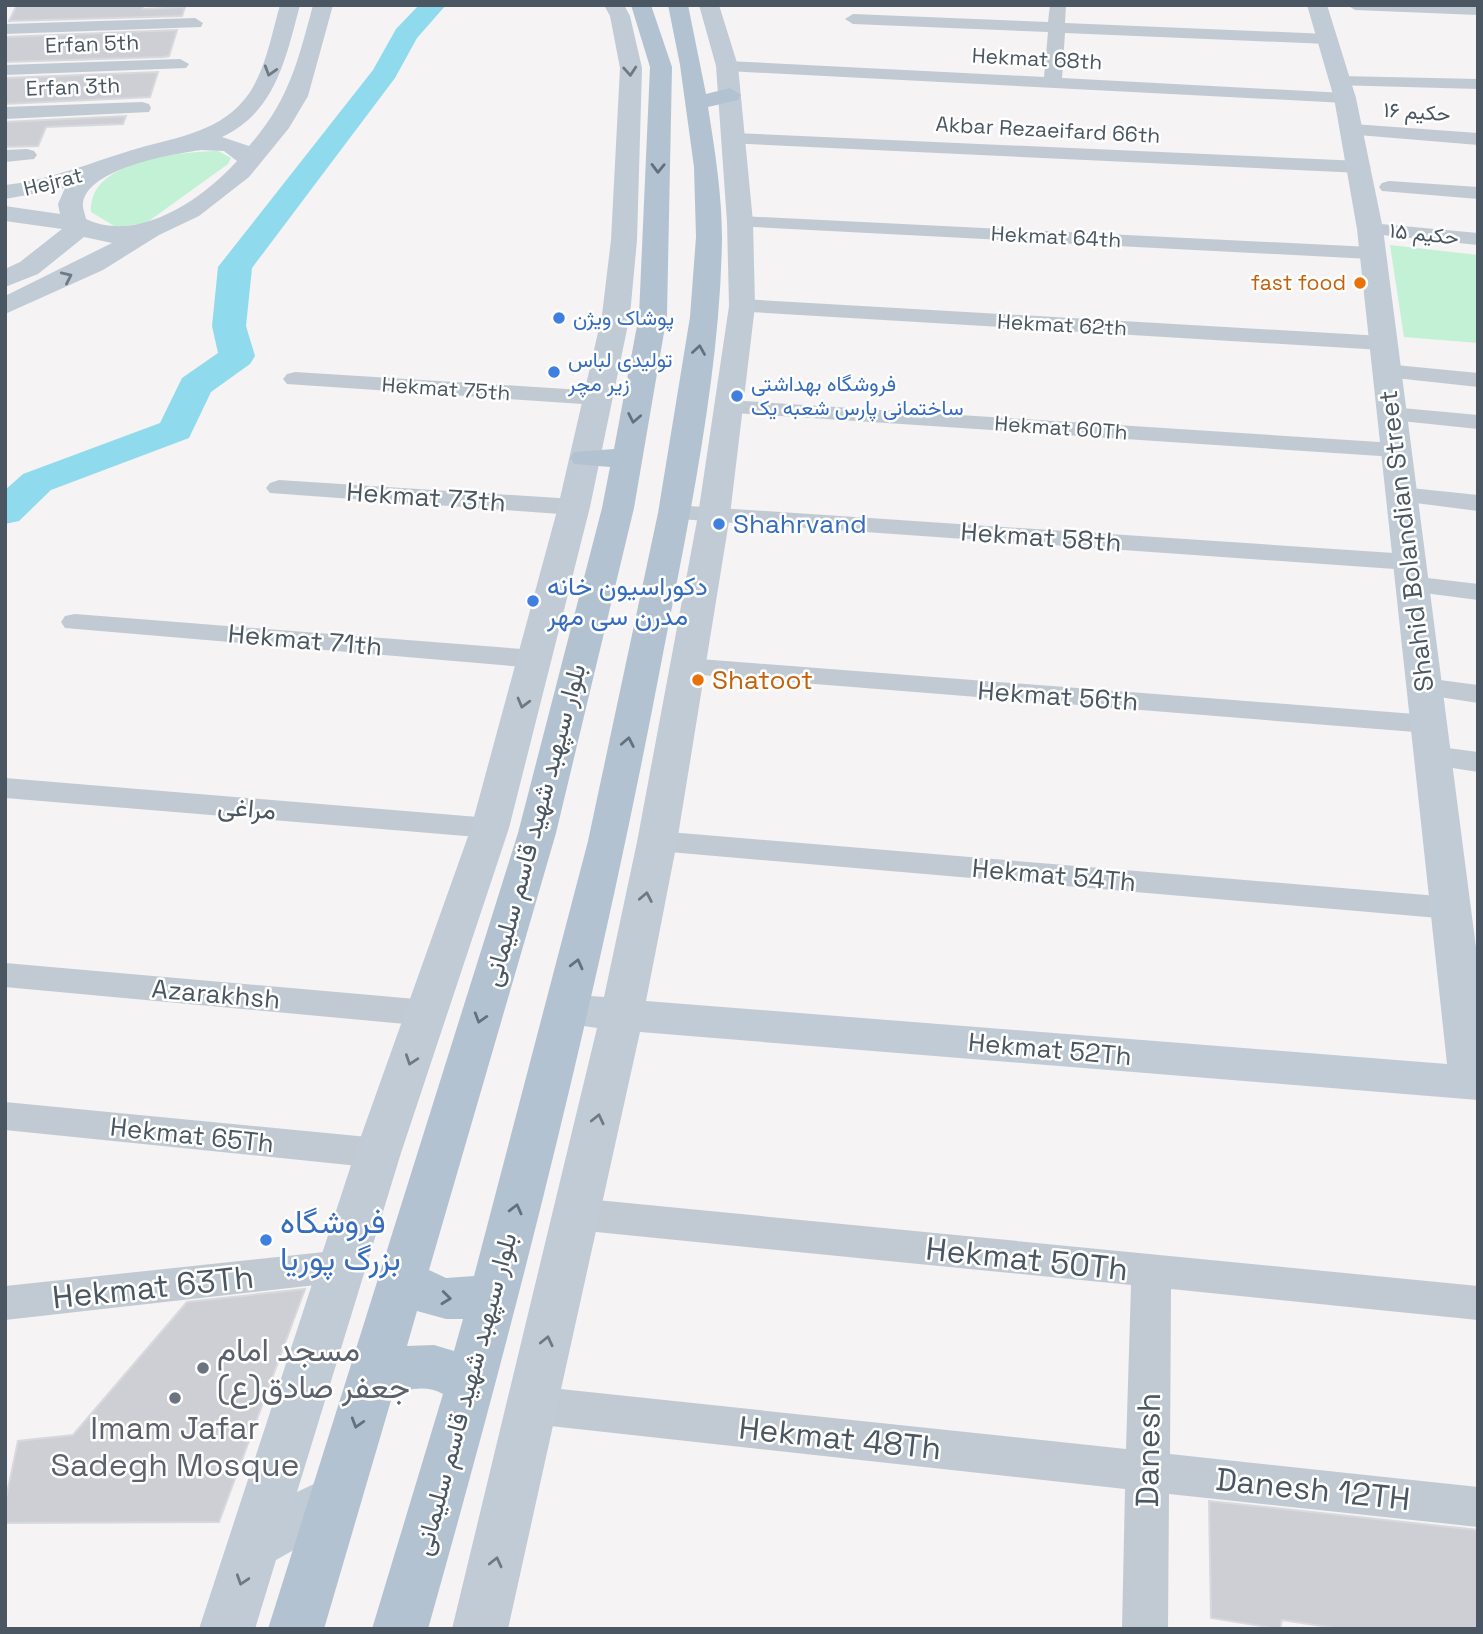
<svg xmlns="http://www.w3.org/2000/svg" width="1483" height="1634" viewBox="0 0 1483 1634" font-family="'Space Grotesk',Vazirmatn,sans-serif">
<rect width="100%" height="100%" fill="#f5f3f3"/>
<g fill="#c3f1d5">
<path d="M218,151L231,158L228,164L146,223L116,227L91,212C87,160 181,152 218,151Z"/>
<polygon points="1390,245 1478,255 1478,343 1404,337"/>
</g>
<g fill="none" stroke-linecap="round" stroke-linejoin="round">
<polygon fill="#90daee" fill-rule="evenodd" points="419,5 446,5 417,38 395,78 252,268 246,326 255,356 250,364 211,392 189,438 51,490 19,521 5,524 5,490 23,474 160,423 182,378 218,353 212,326 218,267 373,70 396,29"/>
</g>
<g fill="#cdcfd5" stroke="#d7d9de" stroke-width="2">
<polygon points="17,5 143,5 143,9 185,7 182,16 9,21"/>
<polygon points="177,30 169,56 163,57 5,62 5,37"/>
<polygon points="158,72 150,97 5,104 5,78"/>
<polygon points="126,116 123,124 46,127 38,146 5,147 5,122"/>
<polygon points="305,1289 219,1522 5,1523 5,1503 18,1441 73,1435 187,1302"/>
<polygon points="1209,1501 1478,1530 1478,1629 1341,1629 1282,1620 1280,1629 1211,1618"/>
</g>
<g fill="none" stroke-linecap="round" stroke-linejoin="round">
<g fill="#c1cad2" fill-rule="evenodd">
<polygon points="1050,5 1066,5 1065,23 1327,34 1336,39 1327,44 1065,33 1062,78 1345,93 1354,98 1345,103 727,71 718,66 727,61 1044,77 1048,32 853,24 845,19 853,14 1048,22"/>
<polygon points="1347,5 1478,5 1478,15 1355,10"/>
<polygon points="195,18 203,23 201,27 5,34 5,24"/>
<polygon points="180,59 189,64 186,68 5,75 5,65"/>
<polygon points="1340,76 1478,79 1478,89 1334,85 1331,81"/>
<polygon points="142,102 149,104 151,108 149,112 5,119 5,107"/>
<polygon points="1353,124 1478,133 1478,145 1346,134 1344,130"/>
<polygon points="734,133 1361,161 1371,167 1361,173 727,143 725,139 727,135"/>
<polygon points="27,149 34,151 37,155 34,159 5,162 5,150"/>
<polygon points="1389,181 1478,187 1478,199 1382,191 1379,187 1382,183"/>
<polygon points="740,216 1371,247 1382,253 1371,259 733,226 730,222"/>
<polygon points="1370,223 1478,233 1478,245 1363,233 1360,229 1363,225"/>
<polygon points="742,299 1382,336 1393,343 1382,350 734,311 731,306"/>
<polygon points="1385,364 1478,373 1478,387 1377,376 1373,371 1377,366"/>
<polygon points="295,372 598,391 606,393 610,398 606,403 598,405 287,384 283,379 287,374"/>
<polygon points="728,400 1395,443 1404,445 1407,450 1404,455 1395,457 720,412 716,407 720,402"/>
<polygon points="1391,407 1478,415 1478,429 1382,419 1379,414 1382,409"/>
<polygon points="279,480 574,499 583,502 587,507 583,512 574,515 270,493 266,488 270,483"/>
<polygon points="1401,487 1478,495 1478,511 1392,500 1388,495 1392,490"/>
<polygon points="674,505 1409,554 1418,556 1422,562 1418,568 1409,570 665,518 661,513 665,508"/>
<polygon points="1411,576 1478,584 1478,600 1401,590 1397,584 1401,578"/>
<polygon points="75,614 535,650 545,653 549,659 545,665 535,668 65,628 61,622 65,616"/>
<polygon points="687,658 1428,715 1439,717 1443,724 1439,731 1428,733 677,673 673,667 677,661"/>
<polygon points="1424,678 1478,685 1478,703 1414,693 1409,687 1414,681"/>
<polygon points="1432,746 1478,752 1478,772 1421,763 1417,756 1421,749"/>
<polygon points="5,778 490,818 501,821 506,828 501,835 490,838 5,798"/>
<polygon points="657,831 1450,897 1462,900 1467,908 1462,916 1450,919 646,850 641,842 646,834"/>
<polygon points="5,963 427,1000 439,1004 445,1013 439,1022 427,1026 5,987"/>
<polygon points="5,1102 378,1138 391,1143 397,1153 391,1163 378,1168 5,1130"/>
<polygon points="576,1198 1478,1286 1478,1320 1171,1289 1170,1454 1478,1487 1478,1527 1169,1494 1168,1629 1122,1629 1125,1489 532,1424 517,1418 511,1405 517,1392 532,1386 1126,1449 1131,1285 576,1230 562,1225 557,1214 562,1203"/>
<polygon points="343,1250 357,1254 363,1266 357,1278 343,1282 5,1320 5,1286"/>
</g>
<g fill="#c1cbd6" fill-rule="evenodd">
<path d="M280,5H300C286,57 276,112 222,137L249,146C289,101 298,61 313,5H333L308,96L289,128L249,177L199,216L159,235L103,270L5,314V296L112,243L84,237L38,274L5,287V269L20,262L62,229L5,221V206L60,214L58,204L65,188L5,199V185C49,180 87,164 129,151C169,138 215,135 244,100C265,75 271,36 280,5ZM201,150L224,151L237,161C203,199 138,244 86,219C85,214 82,207 83,203C88,168 173,154 201,150Z"/>
<polygon points="604,5 624,5 630,16 642,68 637,240 630,315 590,507 509,828 401,1153 297,1492 335,1474 354,1482 362,1499 354,1516 276,1560 255,1629 199,1629 355,1153 471,828 558,507 602,315 611,240 620,68 610,16"/>
<polygon points="699,5 719,5 738,66 753,222 755,306 730,515 677,842 646,1001 1447,1064 1357,229 1334,98 1307,5 1327,5 1356,98 1383,229 1478,963 1478,1100 640,1032 508,1629 452,1629 597,1028 550,1021 544,1010 550,999 565,994 604,997 637,842 698,515 729,306 727,222 716,66"/>
</g>
<path fill="#b3c2d1" fill-rule="evenodd" d="M631,5H651L672,67L667,315L634,508L556,833L429,1270L446,1278L474,1276L588,841L658,513L690,317L696,237L694,167L680,65L668,5H688L706,94L730,88L741,95L738,100L708,107C715,151 722,195 722,239C720,378 687,528 661,664C599,990 518,1310 428,1629H372L443,1394C427,1385 407,1388 392,1397L324,1629H268L518,833L602,508L610,467L574,464L570,458L574,452L614,449L639,315L650,67ZM417,1311L446,1319H463L454,1351L434,1345L407,1346Z"/>
</g>
<defs><path id="oneway-chevron" d="M-2-3.5L2.5 0L-2 3.5" fill="none" stroke-width="1.6" stroke-linecap="round" stroke-linejoin="round" transform="scale(1.75)"/></defs>
<g stroke="#6e7984">
<use href="#oneway-chevron" transform="translate(270 71) rotate(107)"/>
<use href="#oneway-chevron" transform="translate(630 71) rotate(86)"/>
<use href="#oneway-chevron" transform="translate(67 277) rotate(-25)"/>
<use href="#oneway-chevron" transform="translate(523 703) rotate(105)"/>
<use href="#oneway-chevron" transform="translate(646 897) rotate(-79)"/>
<use href="#oneway-chevron" transform="translate(411 1060) rotate(109)"/>
<use href="#oneway-chevron" transform="translate(598 1119) rotate(-77)"/>
<use href="#oneway-chevron" transform="translate(547 1341) rotate(-77)"/>
<use href="#oneway-chevron" transform="translate(496 1562) rotate(-77)"/>
<use href="#oneway-chevron" transform="translate(242 1580) rotate(108)"/>
</g>
<g stroke="#64717d">
<use href="#oneway-chevron" transform="translate(658 168) rotate(91)"/>
<use href="#oneway-chevron" transform="translate(699 350) rotate(-81)"/>
<use href="#oneway-chevron" transform="translate(634 418) rotate(101)"/>
<use href="#oneway-chevron" transform="translate(628 742) rotate(-79)"/>
<use href="#oneway-chevron" transform="translate(577 964) rotate(-76)"/>
<use href="#oneway-chevron" transform="translate(480 1018) rotate(107)"/>
<use href="#oneway-chevron" transform="translate(516 1209) rotate(-76)"/>
<use href="#oneway-chevron" transform="translate(446 1298) rotate(6)"/>
<use href="#oneway-chevron" transform="translate(357 1423) rotate(107)"/>
</g>
<g fill="#e8710a" stroke="#fff" stroke-width="2.5">
<circle cx="1360" cy="283" r="7"/>
<circle cx="698" cy="680" r="7"/>
</g>
<g fill="#3f7fe0" stroke="#fff" stroke-width="2.5">
<circle cx="559" cy="318" r="7"/>
<circle cx="554" cy="372" r="7"/>
<circle cx="737" cy="396" r="7"/>
<circle cx="719" cy="524" r="7"/>
<circle cx="533" cy="601" r="7"/>
<circle cx="266" cy="1240" r="7"/>
</g>
<g fill="#6b7280" stroke="#fff" stroke-width="2.5">
<circle cx="203" cy="1368" r="7"/>
<circle cx="175" cy="1398" r="7"/>
</g>
<g text-anchor="middle" stroke-width="5" stroke-linejoin="round" paint-order="stroke">
<g font-size="21" fill="#4a5661" stroke="#fff">
<text transform="translate(92 44) rotate(-2)" y="7">Erfan 5th</text>
<text transform="translate(1037 59) rotate(3)" y="7">Hekmat 68th</text>
<text transform="translate(73 87) rotate(-2)" y="7">Erfan 3th</text>
<text transform="translate(1417 112) rotate(4)" y="7">حکیم ۱۶</text>
<text transform="translate(1048 130) rotate(3)" y="7">Akbar Rezaeifard 66th</text>
<text transform="translate(53 182) rotate(-14)" y="7">Hejrat</text>
<text transform="translate(1424 234) rotate(6)" y="7">حکیم ۱۵</text>
<text transform="translate(1056 237) rotate(3)" y="7">Hekmat 64th</text>
<text transform="translate(1062 325) rotate(3)" y="7">Hekmat 62th</text>
<text transform="translate(446 389) rotate(4)" y="7">Hekmat 75th</text>
<text transform="translate(1061 428) rotate(4)" y="7">Hekmat 60Th</text>
</g>
<g font-size="21" fill="#c56008" stroke="#fff" text-anchor="end">
<text x="1346" y="290">fast food</text>
</g>
<g font-size="21" fill="#366cbe" stroke="#fff" text-anchor="start">
<text x="573" y="325">پوشاک ویژن</text>
<text x="568" y="367">تولیدی لباس<tspan x="568" dy="24">زیر مچر</tspan></text>
<text x="751" y="391">فروشگاه بهداشتی<tspan x="751" dy="24">ساختمانی پارس شعبه یک</tspan></text>
</g>
<g font-size="26" fill="#4a5661" stroke="#fff">
<text transform="translate(426 497) rotate(4)" y="9">Hekmat 73th</text>
<text transform="translate(1041 537) rotate(4)" y="9">Hekmat 58th</text>
<text transform="translate(1406 541) rotate(-97)" y="9">Shahid Bolandian Street</text>
<text transform="translate(305 640) rotate(5)" y="9">Hekmat 71th</text>
<text transform="translate(1058 696) rotate(4)" y="9">Hekmat 56th</text>
<text transform="translate(247 808) rotate(5)" y="9">مراغی</text>
<text transform="translate(534 825) rotate(-75)" y="9">بلوار سپهبد شهید قاسم سلیمانی</text>
<text transform="translate(1054 875) rotate(5)" y="9">Hekmat 54Th</text>
<text transform="translate(216 994) rotate(5)" y="9">Azarakhsh</text>
<text transform="translate(1050 1049) rotate(5)" y="9">Hekmat 52Th</text>
<text transform="translate(192 1135) rotate(6)" y="9">Hekmat 65Th</text>
<text transform="translate(465 1394) rotate(-75)" y="9">بلوار سپهبد شهید قاسم سلیمانی</text>
</g>
<g font-size="26" fill="#366cbe" stroke="#fff" text-anchor="start">
<text x="733" y="533">Shahrvand</text>
<text x="547" y="595">دکوراسیون خانه<tspan x="547" dy="30">مدرن سی مهر</tspan></text>
</g>
<g font-size="26" fill="#c56008" stroke="#fff" text-anchor="start">
<text x="712" y="689">Shatoot</text>
</g>
<g font-size="32" fill="#366cbe" stroke="#fff" text-anchor="start">
<text x="280" y="1233">فروشگاه<tspan x="280" dy="37">بزرگ پوریا</tspan></text>
</g>
<g font-size="32" fill="#4a5661" stroke="#fff">
<text transform="translate(1027 1259) rotate(6)" y="11">Hekmat 50Th</text>
<text transform="translate(153 1287) rotate(-6)" y="11">Hekmat 63Th</text>
<text transform="translate(840 1438) rotate(6)" y="11">Hekmat 48Th</text>
<text transform="translate(1148 1450) rotate(-89)" y="11">Danesh</text>
<text transform="translate(1313 1489) rotate(6)" y="11">Danesh 12TH</text>
</g>
<g font-size="32" fill="#5b616d" stroke="#fff" text-anchor="start">
<text x="217" y="1361">مسجد امام<tspan x="217" dy="37">جعفر صادق(ع)</tspan></text>
<text x="175" y="1439" text-anchor="middle">Imam Jafar<tspan x="175" dy="37">Sadegh Mosque</tspan></text>
</g>
</g>
<rect width="1483" height="1634" fill="none" stroke="#4a5661" stroke-width="14"/>
</svg>
